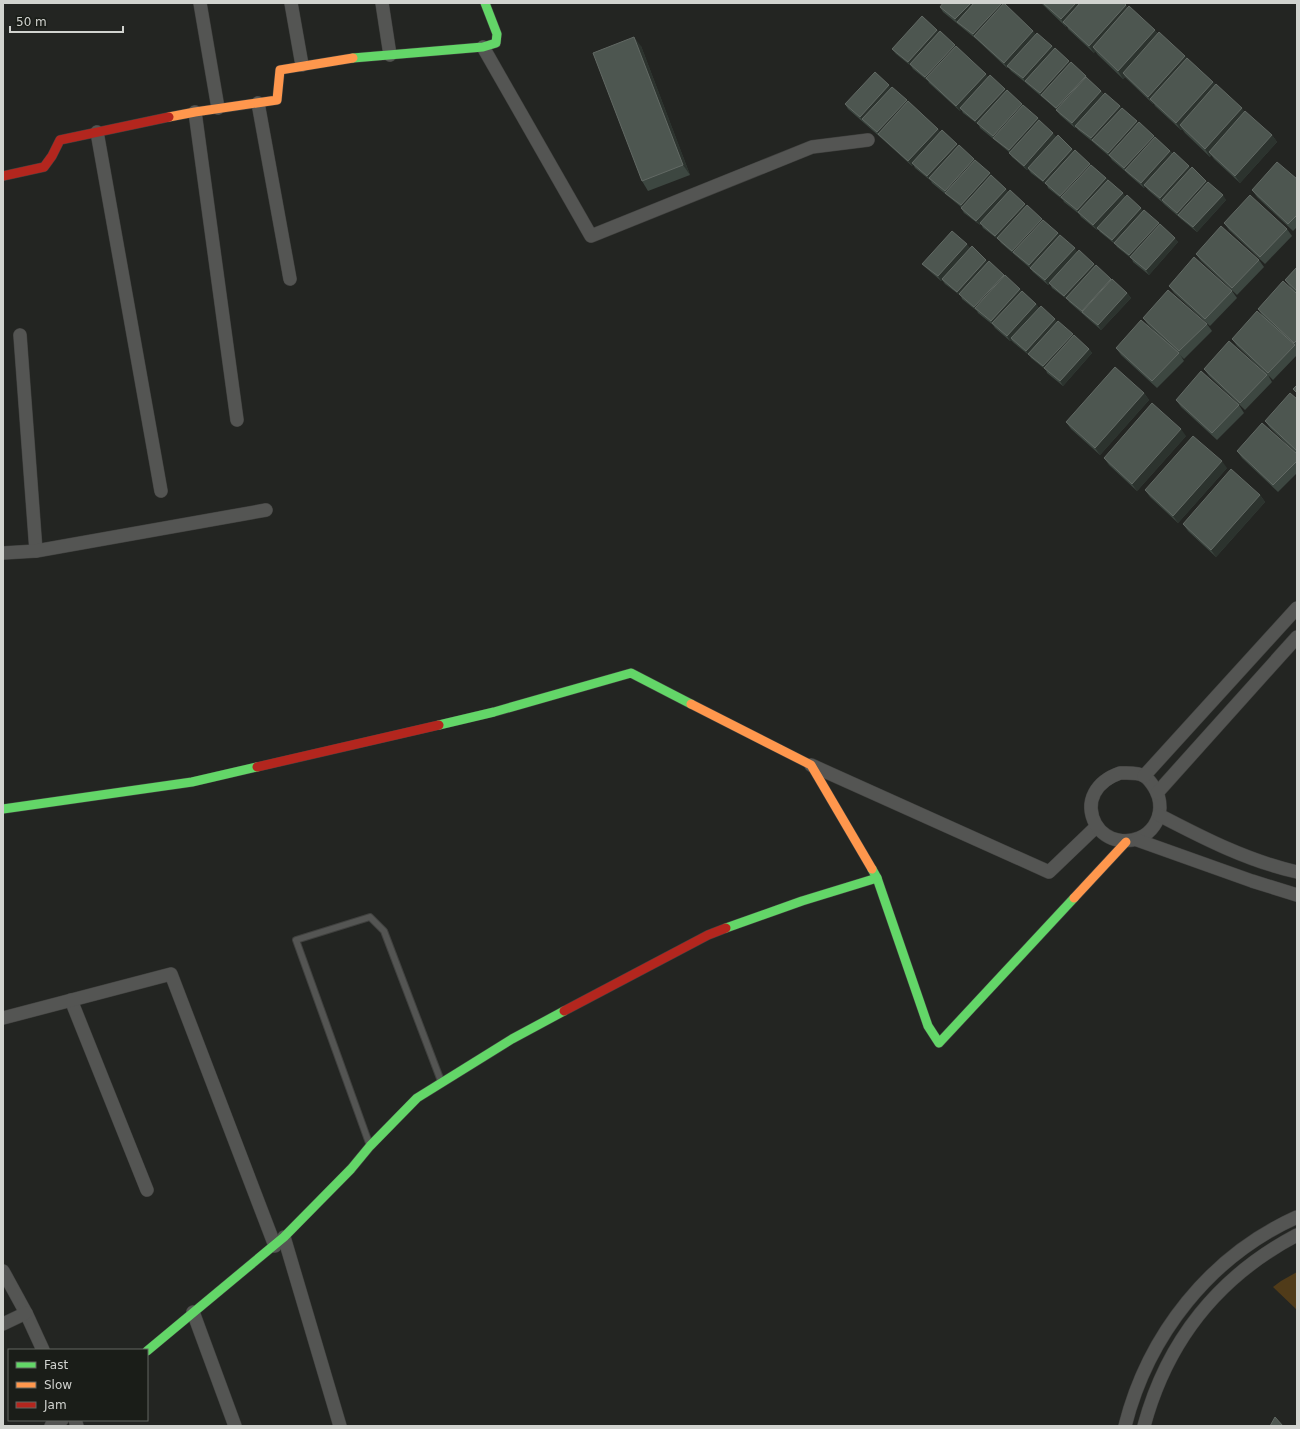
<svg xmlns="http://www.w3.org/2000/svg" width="1300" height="1429" viewBox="0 0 1300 1429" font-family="'DejaVu Sans',sans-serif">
<rect width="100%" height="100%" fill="#232522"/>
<polygon fill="#503b19" points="1297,1272 1297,1310 1273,1287 1281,1281"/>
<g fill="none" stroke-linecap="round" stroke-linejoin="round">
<defs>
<polyline id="lane" points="369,1143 296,940 370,917 384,931 441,1081"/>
<g id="street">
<polyline points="200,3 218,108"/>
<polyline points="291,3 302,65"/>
<polyline points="382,3 390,55"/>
<polyline points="483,47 591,236 812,147 868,140"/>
<polyline points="258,103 290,279"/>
<polyline points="195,112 237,420"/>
<polyline points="97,132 161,491"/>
<polyline points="20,335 36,551"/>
<polyline points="3,553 36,551 266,510"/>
<polyline points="811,765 1049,872 1097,826"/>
<path d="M1120,773C1127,773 1138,772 1144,776C1148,778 1152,784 1154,787C1171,814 1149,846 1118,840C1110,839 1101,833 1096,825C1083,801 1097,781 1120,773Z"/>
<polyline points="1144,776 1297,608"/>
<polyline points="1157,793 1297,637"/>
<path d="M1159,815C1203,838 1248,861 1297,872"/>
<polyline points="1137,840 1252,881 1297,895"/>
<polyline points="71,1000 147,1190"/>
<polyline points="3,1018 171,974 275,1246"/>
<polyline points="284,1237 340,1426"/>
<polyline points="3,1271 26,1313 43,1350"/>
<polyline points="193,1312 235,1426"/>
<polyline points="3,1324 26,1313"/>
<polyline points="75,1420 77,1426"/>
<polyline points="51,1426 62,1420"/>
<path d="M1125,1426C1148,1335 1210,1256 1297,1217"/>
<path d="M1144,1426C1167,1341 1219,1276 1297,1235"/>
</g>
<g id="fast">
<polyline points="353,58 483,47 496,43 497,34 485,3"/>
<polyline points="439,725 494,712 631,673 691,704"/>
<polyline points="3,809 192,782 257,767"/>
<polyline points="872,869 877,878 928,1026 939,1043 1074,898"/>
<polyline points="726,928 802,901 877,878"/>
<polyline points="147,1351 284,1237 351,1169 370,1146 417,1098 512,1039 564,1011"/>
</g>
<g id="slow">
<polyline points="169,117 195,112 277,100 280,70 353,58"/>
<polyline points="691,704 811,765 872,869"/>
<polyline points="1074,898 1126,842"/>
</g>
<g id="jam">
<polyline points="3,176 44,167 52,156 60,140 169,117"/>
<polyline points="257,767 439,725"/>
<polyline points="564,1011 708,935 726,928"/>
</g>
</defs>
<use href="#lane" stroke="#40413f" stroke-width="8"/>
<use href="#street" stroke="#40413f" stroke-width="14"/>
<use href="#fast" stroke="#40413f" stroke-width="10"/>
<use href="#slow" stroke="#40413f" stroke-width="10"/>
<use href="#jam" stroke="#40413f" stroke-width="10"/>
<use href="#lane" stroke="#545553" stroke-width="6"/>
<use href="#street" stroke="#545553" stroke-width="13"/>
<use href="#fast" stroke="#63d668" stroke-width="9"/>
<use href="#slow" stroke="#ff974d" stroke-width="9"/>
<use href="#jam" stroke="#b3261e" stroke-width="9"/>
</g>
<g fill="#3d4741">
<polygon points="1041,3 1124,3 1128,8 1187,58 1245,112 1272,135 1277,142 1240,183 1214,159 1211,155 1210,157 1185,133 1182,129 1181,130 1155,106 1154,104 1153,104 1128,80 1125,77 1123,79 1098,55 1095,51 1094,53 1068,29 1067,26 1066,27"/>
<polygon points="1003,4 1033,31 1036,35 1052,46 1054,49 1086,76 1088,79 1101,91 1104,95 1120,106 1122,109 1154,136 1173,154 1206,181 1226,200 1197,232 1181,219 1179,217 1165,205 1163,203 1148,190 1145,186 1144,188 1129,175 1126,172 1112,160 1110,157 1096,145 1094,143 1078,130 1076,127 1075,128 1060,115 1056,110 1057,110 1028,85 1026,83 1011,71 1008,67 1007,68 976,39 943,12 940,7"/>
<polygon points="937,30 939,32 955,46 988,77 1005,89 1006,91 1022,104 1056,137 1090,164 1123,193 1125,197 1159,223 1178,242 1149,275 1133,262 1132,259 1117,247 1116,245 1100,232 1098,229 1097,230 1081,217 1079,214 1064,202 1063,200 1048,188 1047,185 1031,173 1028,169 1027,170 1012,157 1009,152 980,128 979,125 963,113 961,109 960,111 929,83 928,81 913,69 911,66 896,54 892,49"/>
<polygon points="641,46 690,175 648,191 642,181"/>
<polygon points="891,87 908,101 938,129 940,132 957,144 958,146 974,159 1006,189 1008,192 1042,219 1058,233 1077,252 1094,264 1095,266 1127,293 1131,298 1101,330 1086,317 1084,315 1069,302 1068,300 1052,288 1050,284 1048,285 1033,272 1030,268 1001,243 999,240 983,228 981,224 980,225 964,213 961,208 961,207 932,183 931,181 915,168 913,164 912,166 880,137 848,109 845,104"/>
<polygon points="1297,179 1297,227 1293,231 1257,197 1252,190"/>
<polygon points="1224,223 1287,229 1292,236 1265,264 1229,230"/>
<polygon points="970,248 1004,275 1036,304 1039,308 1057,322 1089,349 1092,353 1063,386 1047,373 1046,370 1031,358 1030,356 1014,343 1011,340 1010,341 995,328 993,325 978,313 977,311 962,299 961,296 945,284 942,280 941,281 926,268 922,264"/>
<polygon points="1196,254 1259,260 1264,267 1237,295 1201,261"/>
<polygon points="1297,267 1297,355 1273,380 1268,375 1272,382 1245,410 1209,376 1204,369 1262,370 1237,346 1232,339 1263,317 1258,309 1290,287 1285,280"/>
<polygon points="1169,286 1232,291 1237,298 1210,326 1174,293"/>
<polygon points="1143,318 1207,324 1212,331 1184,359 1148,325"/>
<polygon points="1116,348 1179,353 1184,361 1157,388 1121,355"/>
<polygon points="1144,393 1149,400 1100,455 1071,429 1066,422"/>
<polygon points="1297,399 1297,454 1270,428 1265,421"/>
<polygon points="1176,400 1239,405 1244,413 1217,440 1181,407"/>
<polygon points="1186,436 1137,491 1109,465 1104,458"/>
<polygon points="1237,451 1297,454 1297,473 1278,492 1242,458"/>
<polygon points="1227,468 1178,523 1150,497 1145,490"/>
<polygon points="1260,495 1265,502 1216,557 1188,531 1183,524"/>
</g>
<g fill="#2c332e">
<polygon points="971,3 978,3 957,22 959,24 955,19"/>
<polygon points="1002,3 1003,3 1006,7 974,36 973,34"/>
<polygon points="1076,3 1088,3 1063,22 1067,26 1066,27 1061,19"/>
<polygon points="1126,5 1131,12 1093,47 1095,51 1094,53 1089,46"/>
<polygon points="937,30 941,35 910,64 911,67 908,62"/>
<polygon points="1155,30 1160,38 1123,73 1125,77 1123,79 1118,71"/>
<polygon points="1033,31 1037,36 1007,68 1004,63"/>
<polygon points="634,37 641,46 690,175 683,165"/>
<polygon points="955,45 958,50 927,79 925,77"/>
<polygon points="1052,46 1056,51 1025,81 1026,83 1023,78"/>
<polygon points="1185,56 1190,63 1150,99 1154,104 1153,104 1148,97"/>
<polygon points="1069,61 1073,66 1042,96 1040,93"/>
<polygon points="986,74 989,78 960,111 956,106"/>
<polygon points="1086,76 1089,81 1060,113 1056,108"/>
<polygon points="1213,82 1218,89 1180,125 1182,129 1181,130 1176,123"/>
<polygon points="889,85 893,90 862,119 864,122 860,117"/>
<polygon points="1005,89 1008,94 977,123 979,126 975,121"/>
<polygon points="1101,91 1104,96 1075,128 1072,123"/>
<polygon points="907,100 910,105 879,134 877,132"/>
<polygon points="1022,104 1025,109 994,138 993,136"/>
<polygon points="1120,106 1123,111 1092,140 1094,143 1091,138"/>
<polygon points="1242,108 1247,116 1209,152 1211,155 1210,157 1205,149"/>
<polygon points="1038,118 1042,123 1012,155 1009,150"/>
<polygon points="1137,121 1141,126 1110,156 1108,153"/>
<polygon points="938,129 941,134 912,166 908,161"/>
<polygon points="1053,133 1057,138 1027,170 1024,166"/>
<polygon points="1272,135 1277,142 1240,183 1235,176"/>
<polygon points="1154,136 1157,140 1127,171 1124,168"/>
<polygon points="957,144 960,149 929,178 931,181 927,176"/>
<polygon points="1072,149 1076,153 1045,183 1046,186 1043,181"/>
<polygon points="1170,151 1173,156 1144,188 1141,183"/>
<polygon points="974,159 977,164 946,193 945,191"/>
<polygon points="1090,164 1093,168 1062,198 1060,196"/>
<polygon points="1189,166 1192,171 1162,200 1163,203 1160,198"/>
<polygon points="990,173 994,178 964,210 961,205"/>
<polygon points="1106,178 1109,183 1079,213 1077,210"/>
<polygon points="1206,181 1210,186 1179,215 1177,213"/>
<polygon points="1006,189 1009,193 980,225 976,221"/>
<polygon points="1123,193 1126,198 1097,230 1093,225"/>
<polygon points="1223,195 1226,200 1197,232 1193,227"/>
<polygon points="1025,204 1028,209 997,238 999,241 995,236"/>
<polygon points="1141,208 1145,213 1114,243 1116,245 1112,240"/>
<polygon points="1042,219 1045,224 1014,253 1012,251"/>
<polygon points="1159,223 1162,228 1131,258 1129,255"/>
<polygon points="1058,233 1062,238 1032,270 1029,265"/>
<polygon points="1175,238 1178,242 1149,275 1146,270"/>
<polygon points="967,244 971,249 941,281 938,276"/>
<polygon points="1075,248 1078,253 1048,285 1045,280"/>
<polygon points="986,260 990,264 959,294 960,296 957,292"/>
<polygon points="1094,264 1097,268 1066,298 1068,300 1064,296"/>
<polygon points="1004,275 1007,279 976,309 974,307"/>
<polygon points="1111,279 1114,283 1083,313 1082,311"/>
<polygon points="1020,289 1023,294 993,324 991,321"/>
<polygon points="1127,293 1131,298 1101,330 1098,325"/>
<polygon points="1036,304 1040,309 1010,341 1007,336"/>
<polygon points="1055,319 1059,324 1028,354 1029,356 1026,351"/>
<polygon points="1073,334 1076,339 1045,369 1043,366"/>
<polygon points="1089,349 1092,353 1063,386 1060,381"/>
<polygon points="1144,393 1149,400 1100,455 1095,448"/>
<polygon points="1181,429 1186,436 1137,491 1132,484"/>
<polygon points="1222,461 1227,468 1178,523 1173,516"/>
<polygon points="1260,495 1265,502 1216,557 1211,550"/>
</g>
<g fill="#4d5650" stroke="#626964">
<polygon points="943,3 971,3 955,19 940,7"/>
<polygon points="974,3 1002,3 973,34 957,22"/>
<polygon points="1004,3 1033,31 1004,63 974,36"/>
<polygon points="1043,3 1076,3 1061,19"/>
<polygon points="1080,3 1124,3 1126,5 1089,46 1063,22"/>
<polygon points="1129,6 1155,30 1118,71 1093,47"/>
<polygon points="922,16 937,30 908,62 892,49"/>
<polygon points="940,31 955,45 925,77 910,64"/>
<polygon points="1159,32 1185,56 1148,97 1123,73"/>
<polygon points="1037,33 1052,46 1023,78 1007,66"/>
<polygon points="634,37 683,165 642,181 593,53"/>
<polygon points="956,46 986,74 956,106 926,78"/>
<polygon points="1055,48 1069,61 1040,93 1025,81"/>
<polygon points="1187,58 1213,82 1176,123 1150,99"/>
<polygon points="1071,62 1086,76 1056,108 1041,95"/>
<polygon points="875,72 889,85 860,117 845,104"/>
<polygon points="990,75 1005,89 975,121 960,108"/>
<polygon points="1086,77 1101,91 1072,123 1056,110"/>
<polygon points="1216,84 1242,108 1205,149 1180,125"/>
<polygon points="892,87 907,100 877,132 862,119"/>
<polygon points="1007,90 1022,104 993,136 977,123"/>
<polygon points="1105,93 1120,106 1091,138 1075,126"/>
<polygon points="908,101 938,129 908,161 878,134"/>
<polygon points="1023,105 1038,118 1009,150 993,138"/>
<polygon points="1122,108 1137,121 1108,153 1092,140"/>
<polygon points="1245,111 1272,135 1235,176 1209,152"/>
<polygon points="1039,120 1053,133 1024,166 1009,153"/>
<polygon points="1139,122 1154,136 1124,168 1109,155"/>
<polygon points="942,130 957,144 927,176 912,163"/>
<polygon points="1058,135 1072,149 1043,181 1028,168"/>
<polygon points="1155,137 1170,151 1141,183 1125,170"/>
<polygon points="959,145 974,159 945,191 929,178"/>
<polygon points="1075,150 1090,164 1060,196 1045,183"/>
<polygon points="1174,152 1189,166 1160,198 1144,185"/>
<polygon points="975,160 990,173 961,205 945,193"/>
<polygon points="1277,162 1297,179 1297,215 1288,224 1252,190"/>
<polygon points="1091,165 1106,178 1077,210 1061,197"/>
<polygon points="1192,167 1206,181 1177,213 1162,200"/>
<polygon points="991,175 1006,189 976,221 961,208"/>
<polygon points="1108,180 1123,193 1093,225 1078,212"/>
<polygon points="1208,182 1223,195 1193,227 1178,215"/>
<polygon points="1010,190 1025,204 995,236 980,223"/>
<polygon points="1127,195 1141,208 1112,240 1097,228"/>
<polygon points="1250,195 1287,229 1260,257 1224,223"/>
<polygon points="1027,205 1042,219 1012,251 997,238"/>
<polygon points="1144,210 1159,223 1129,255 1114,243"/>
<polygon points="1043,220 1058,233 1029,265 1013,252"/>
<polygon points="1160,224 1175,238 1146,270 1130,257"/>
<polygon points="1221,226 1259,260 1232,288 1196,254"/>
<polygon points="952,231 967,244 938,276 922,264"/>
<polygon points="1060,235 1075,248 1045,280 1030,268"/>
<polygon points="972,246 986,260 957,292 942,279"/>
<polygon points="1079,250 1094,264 1064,296 1049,283"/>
<polygon points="1194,257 1232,291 1205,319 1169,286"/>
<polygon points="989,261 1004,275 974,307 959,294"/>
<polygon points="1096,265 1111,279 1082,311 1066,298"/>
<polygon points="1297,267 1297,291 1285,280"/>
<polygon points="1005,275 1020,289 991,321 975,308"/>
<polygon points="1112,279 1127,293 1098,325 1082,312"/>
<polygon points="1283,281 1297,294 1297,340 1294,343 1258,309"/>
<polygon points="1168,290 1207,324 1179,351 1143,318"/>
<polygon points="1022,291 1036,304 1007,336 992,323"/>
<polygon points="1041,306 1055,319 1026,351 1011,338"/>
<polygon points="1257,311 1295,345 1268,373 1232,339"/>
<polygon points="1141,320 1179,353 1152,381 1116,348"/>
<polygon points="1058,321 1073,334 1043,366 1028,354"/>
<polygon points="1074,335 1089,349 1060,381 1044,368"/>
<polygon points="1229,341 1267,375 1240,403 1204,369"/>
<polygon points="1115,367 1144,393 1095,448 1066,422"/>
<polygon points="1201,371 1239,405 1212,433 1176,400"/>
<polygon points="1297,385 1297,393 1293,389"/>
<polygon points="1290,393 1297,399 1297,451 1265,421"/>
<polygon points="1152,403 1181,429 1132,484 1104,458"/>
<polygon points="1262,423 1297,454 1297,461 1273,485 1237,451"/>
<polygon points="1193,436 1222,461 1173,516 1145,490"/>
<polygon points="1231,469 1260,495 1211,550 1183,524"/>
<polygon points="1275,1417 1283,1426 1270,1426"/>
</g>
<rect width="1300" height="1429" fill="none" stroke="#d1d3cf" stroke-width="8"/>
<rect x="8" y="1349" width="140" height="72" fill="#1a1d18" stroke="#636661"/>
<rect x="16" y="1362" width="20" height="6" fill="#63d668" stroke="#636661"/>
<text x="44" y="1369" font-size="12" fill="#d1d3cf">Fast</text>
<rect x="16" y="1382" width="20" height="6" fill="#ff974d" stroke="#636661"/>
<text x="44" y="1389" font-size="12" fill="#d1d3cf">Slow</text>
<rect x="16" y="1402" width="20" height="6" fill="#b3261e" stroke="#636661"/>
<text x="44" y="1409" font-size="12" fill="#d1d3cf">Jam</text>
<path d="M10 26v6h113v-6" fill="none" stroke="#d1d3cf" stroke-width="2"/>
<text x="16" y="26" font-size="12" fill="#d1d3cf" stroke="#1a1d18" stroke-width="3" paint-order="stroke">50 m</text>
</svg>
